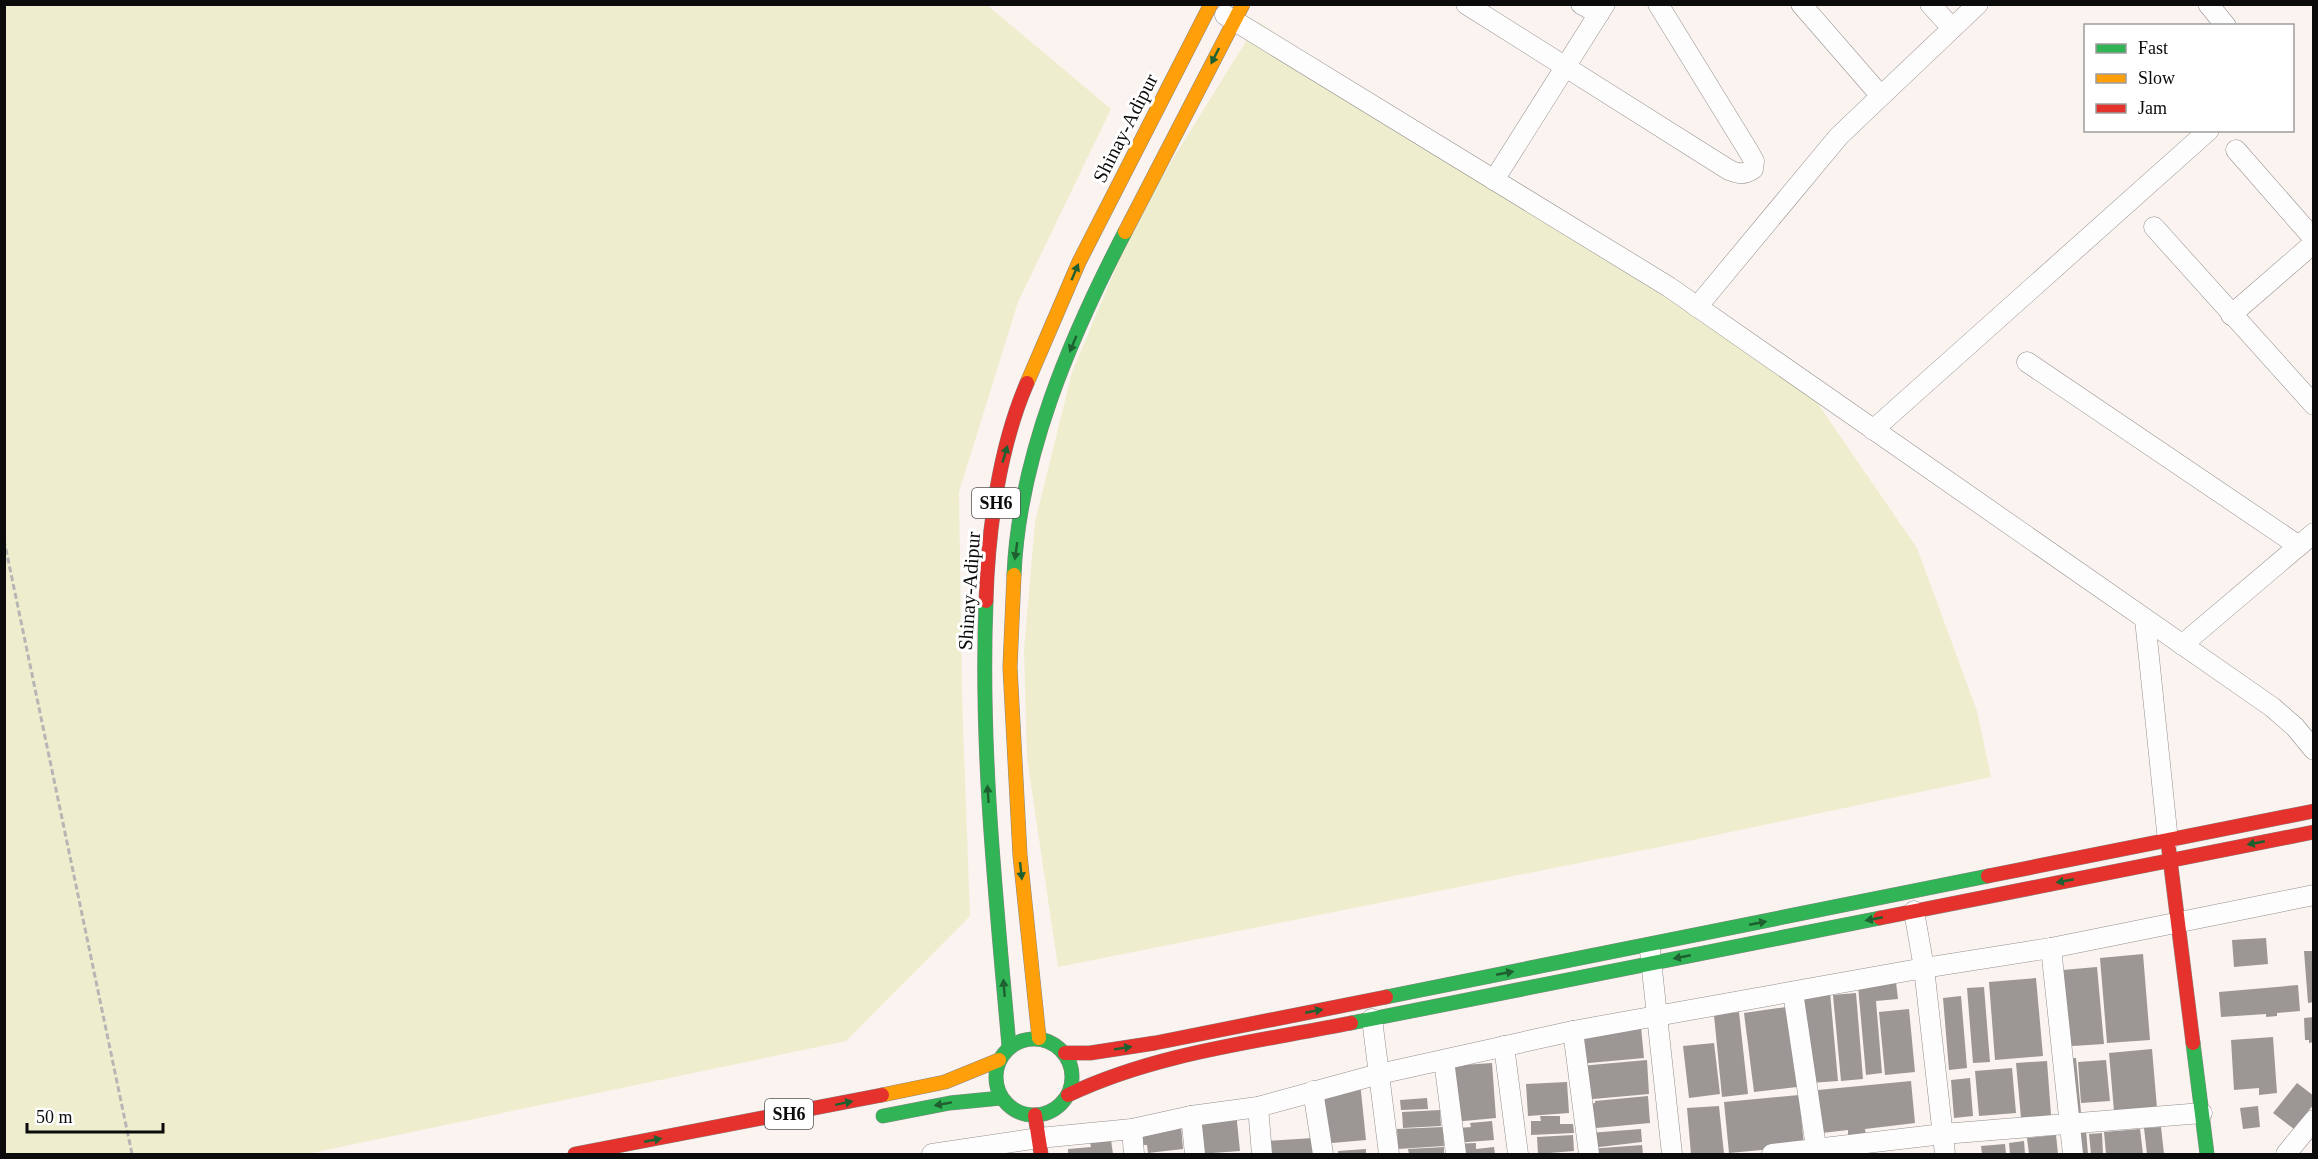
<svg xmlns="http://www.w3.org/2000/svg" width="2318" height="1159" viewBox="0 0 2318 1159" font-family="Georgia,serif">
<rect width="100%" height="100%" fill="#faf3ef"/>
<g fill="#eeeecf">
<polygon points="5,4 987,5 1111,109 1018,302 959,492 962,695 970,916 846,1041 307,1154 5,1154"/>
<polygon points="1258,22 1794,369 1917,548 1977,711 1991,777 1674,844 1058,967 1027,758 1024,650 1035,522 1072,372 1138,215"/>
</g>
<g fill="#9c9795">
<polygon points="2266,938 2268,964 2234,967 2232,940"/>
<polygon points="2304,951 2314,951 2314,1002 2308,1003"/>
<polygon points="2143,954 2150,1040 2107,1043 2100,958"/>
<polygon points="2097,967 2104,1044 2057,1047 2051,971"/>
<polygon points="2036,978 2043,1056 1995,1060 1989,982"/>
<polygon points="1896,982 1898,999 1876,1001 1882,1073 1866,1075 1858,986"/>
<polygon points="2298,985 2300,1011 2277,1013 2277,1016 2266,1017 2266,1014 2221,1017 2219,992"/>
<polygon points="1984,987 1990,1062 1973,1063 1967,988"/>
<polygon points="1830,992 1838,1081 1810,1083 1801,995"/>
<polygon points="1856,993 1863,1079 1841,1081 1833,995"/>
<polygon points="1961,996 1967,1068 1949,1070 1943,998"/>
<polygon points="1786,1007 1797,1087 1754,1092 1744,1013"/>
<polygon points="1909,1009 1915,1072 1885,1075 1879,1012"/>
<polygon points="1739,1012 1748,1094 1722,1097 1714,1015"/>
<polygon points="1640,1017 1644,1058 1578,1064 1574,1027"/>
<polygon points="2314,1017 2314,1042 2309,1043 2309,1040 2305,1040 2304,1018"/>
<polygon points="2273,1037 2277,1093 2259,1095 2259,1088 2234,1090 2231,1040"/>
<polygon points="1714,1043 1720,1094 1689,1098 1683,1046"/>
<polygon points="2152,1049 2157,1108 2114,1111 2109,1053"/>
<polygon points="2076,1058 2081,1113 2063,1114 2058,1059"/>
<polygon points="1647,1060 1649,1094 1582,1100 1580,1066"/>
<polygon points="2106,1060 2110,1101 2081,1103 2078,1062"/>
<polygon points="2047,1061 2051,1115 2021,1118 2016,1063"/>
<polygon points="1492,1063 1496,1118 1453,1122 1448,1066"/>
<polygon points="2012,1068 2016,1113 1979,1116 1975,1071"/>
<polygon points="1970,1078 1973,1116 1954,1118 1951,1080"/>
<polygon points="1911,1081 1915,1123 1865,1129 1866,1137 1848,1139 1848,1130 1822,1133 1818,1090"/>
<polygon points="1360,1082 1366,1140 1321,1144 1316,1086"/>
<polygon points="1567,1082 1569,1113 1528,1116 1526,1084"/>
<polygon points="2297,1083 2314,1096 2314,1104 2294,1129 2273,1113"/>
<polygon points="1799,1095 1804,1146 1729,1153 1724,1102"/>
<polygon points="1648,1096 1650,1123 1585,1129 1587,1104 1595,1103 1595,1101"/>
<polygon points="1427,1098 1428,1109 1401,1110 1400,1100"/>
<polygon points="1719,1106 1724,1154 1691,1154 1687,1108"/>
<polygon points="2258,1106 2260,1127 2243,1129 2240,1108"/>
<polygon points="1440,1110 1441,1126 1403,1128 1402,1112"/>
<polygon points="1236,1112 1240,1151 1199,1154 1187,1114"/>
<polygon points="1180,1114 1183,1149 1148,1153 1147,1145 1141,1145 1138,1119"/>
<polygon points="1540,1116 1560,1116 1560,1124 1573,1124 1574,1133 1531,1135 1531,1121 1541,1121"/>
<polygon points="1492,1121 1494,1140 1455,1143 1459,1128 1471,1127 1470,1123"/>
<polygon points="1443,1127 1444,1146 1398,1149 1397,1129"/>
<polygon points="2161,1127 2164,1154 2147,1154 2144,1128"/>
<polygon points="1641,1129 1642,1142 1591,1148 1589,1133"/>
<polygon points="2140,1129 2143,1154 2106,1154 2104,1132"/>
<polygon points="2086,1130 2088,1154 2069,1154 2067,1132"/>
<polygon points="2102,1133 2103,1154 2091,1154 2089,1134"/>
<polygon points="1573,1135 1574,1151 1538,1154 1537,1137"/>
<polygon points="2056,1135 2058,1154 2029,1154 2027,1138"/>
<polygon points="1313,1138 1314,1154 1269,1154 1268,1141"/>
<polygon points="1111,1140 1113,1154 1068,1154 1068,1149 1091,1147 1090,1143"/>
<polygon points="2024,1141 2025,1154 2010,1154 2009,1143"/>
<polygon points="1476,1143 1476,1149 1494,1147 1495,1154 1453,1154 1452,1144"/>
<polygon points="2005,1144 2006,1154 1982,1154 1981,1146"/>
<polygon points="1642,1145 1643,1154 1589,1154 1588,1149"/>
<polygon points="1444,1147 1444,1154 1409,1154 1408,1149"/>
<polygon points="1366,1149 1366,1154 1338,1154 1338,1151"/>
</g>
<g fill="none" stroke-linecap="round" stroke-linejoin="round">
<defs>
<g id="street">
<path d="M1466,4L1729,170C1739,174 1744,175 1753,169L1754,161L1749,152L1658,4"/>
<polyline points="1581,4 1599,14"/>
<polyline points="1801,4 1880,95"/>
<polyline points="1930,4 1952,28"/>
<polyline points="2208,4 2226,26"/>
<polyline points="1225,15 1669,287 2272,707 2295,727 2314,750"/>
<polyline points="2236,150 2314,239"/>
<polyline points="1494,180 1605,4"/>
<polyline points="2154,227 2314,405"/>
<polyline points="1697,307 1839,136 1978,4"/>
<polyline points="2231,315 2314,243"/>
<polyline points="2027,362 2299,546"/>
<polyline points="1873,430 2209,130"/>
<polyline points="2145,619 2168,841"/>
<polyline points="2182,645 2314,533"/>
<polyline points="1914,911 1924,968 1945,1154"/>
<polyline points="2051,948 2073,1154"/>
<polyline points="1650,951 1672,1154"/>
<polyline points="1793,992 1817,1154"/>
<polyline points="1372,1019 1389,1154"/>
<polyline points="1573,1031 1589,1154"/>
<polyline points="1504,1046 1518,1154"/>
<polyline points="1444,1060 1456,1154"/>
<polyline points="1313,1091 1323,1154"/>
<polyline points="1258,1107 1262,1154"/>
<polyline points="1191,1116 1195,1154"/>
<polyline points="1132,1129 1134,1154"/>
<polyline points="932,1154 1039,1138 1132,1129 1191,1116 1258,1107 1379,1074 1573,1031 1924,968 2051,948 2314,895"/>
<polyline points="1772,1154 1943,1134 2202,1113"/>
<polyline points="2286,1154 2314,1120"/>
</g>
<g id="fast">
<path d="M1014,575C1019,456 1071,336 1125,232"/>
<path d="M986,601C980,749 996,898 1009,1046"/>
<polyline points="1386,997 1988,876"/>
<polyline points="1351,1023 1880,918"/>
<circle cx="1034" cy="1077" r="38"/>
<polyline points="2193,1043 2207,1154"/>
<polyline points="883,1116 950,1103 1001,1098"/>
</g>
<g id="slow">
<polyline points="1125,232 1243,4"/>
<polyline points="1027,383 1079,262 1211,4"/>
<polyline points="1014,575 1010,667 1020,855 1039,1038"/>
<polyline points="882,1095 945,1082 999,1060"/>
</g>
<g id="jam">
<path d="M986,601C988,530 999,448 1027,383"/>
<polyline points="2168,843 2193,1043"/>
<polyline points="1988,876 2314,811"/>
<polyline points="1880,918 2314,832"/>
<polyline points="1065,1053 1090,1053 1155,1043 1386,997"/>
<path d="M1068,1095C1156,1053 1256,1042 1351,1023"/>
<polyline points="1035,1115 1041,1154"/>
<polyline points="575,1154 882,1095"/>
</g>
</defs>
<use href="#street" stroke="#938f8e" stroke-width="21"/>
<use href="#fast" stroke="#898684" stroke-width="15"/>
<use href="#slow" stroke="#898684" stroke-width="15"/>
<use href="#jam" stroke="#898684" stroke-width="15"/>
<polyline stroke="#b7b6b5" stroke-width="3" stroke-dasharray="6 3" stroke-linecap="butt" points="4,540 132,1154"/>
<use href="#street" stroke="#fefdfd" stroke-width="20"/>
<use href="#fast" stroke="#30b455" stroke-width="14"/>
<use href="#slow" stroke="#ff9f0a" stroke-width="14"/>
<use href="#jam" stroke="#e5322d" stroke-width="14"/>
</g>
<defs><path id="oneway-solid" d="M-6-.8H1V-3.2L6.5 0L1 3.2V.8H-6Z" transform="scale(1.5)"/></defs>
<g fill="#1e6030">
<use href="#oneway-solid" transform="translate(1215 56) rotate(117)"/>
<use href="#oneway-solid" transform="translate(1075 272) rotate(-67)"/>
<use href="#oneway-solid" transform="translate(1073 344) rotate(113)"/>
<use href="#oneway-solid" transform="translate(1005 454) rotate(-74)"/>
<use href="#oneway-solid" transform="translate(1016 551) rotate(98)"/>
<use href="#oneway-solid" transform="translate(988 794) rotate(-94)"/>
<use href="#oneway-solid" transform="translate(2256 843) rotate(169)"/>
<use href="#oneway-solid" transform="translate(1021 871) rotate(84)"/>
<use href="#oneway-solid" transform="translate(2065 881) rotate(169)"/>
<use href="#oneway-solid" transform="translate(1874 919) rotate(169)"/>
<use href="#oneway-solid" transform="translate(1758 923) rotate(-11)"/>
<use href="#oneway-solid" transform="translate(1682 957) rotate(169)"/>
<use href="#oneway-solid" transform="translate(1505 973) rotate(-11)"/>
<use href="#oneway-solid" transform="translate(1004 988) rotate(-95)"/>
<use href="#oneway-solid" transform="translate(1314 1011) rotate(-11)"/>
<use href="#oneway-solid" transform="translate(1123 1048) rotate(-9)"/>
<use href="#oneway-solid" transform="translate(844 1103) rotate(-12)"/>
<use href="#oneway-solid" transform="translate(943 1104) rotate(170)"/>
<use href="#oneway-solid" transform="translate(653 1140) rotate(-11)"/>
</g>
<g text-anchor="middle" stroke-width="6" stroke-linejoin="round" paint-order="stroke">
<g fill="#fff" stroke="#545454" stroke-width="1.5">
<rect x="972" y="488" width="48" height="30" rx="4.5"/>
<rect x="765" y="1099" width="48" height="30" rx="4.5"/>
</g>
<g font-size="18" font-weight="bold" fill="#0b0b0b">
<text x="996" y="509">SH6</text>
<text x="789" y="1120">SH6</text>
</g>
<g font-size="20" fill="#0b0b0b" stroke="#fff">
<text transform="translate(1125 128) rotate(-63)" y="7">Shinay-Adipur</text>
<text transform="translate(969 591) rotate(-86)" y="7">Shinay-Adipur</text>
</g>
</g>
<rect width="2318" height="1159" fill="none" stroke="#0b0b0b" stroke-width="12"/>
<rect x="2084" y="24" width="210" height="108" fill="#ffffff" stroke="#9d9d9d" stroke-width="1.5"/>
<rect x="2096" y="44" width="30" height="9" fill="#30b455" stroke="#9d9d9d" stroke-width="1.5"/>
<text x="2138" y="54" font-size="18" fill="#0b0b0b">Fast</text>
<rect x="2096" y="74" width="30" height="9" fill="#ff9f0a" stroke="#9d9d9d" stroke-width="1.5"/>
<text x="2138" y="84" font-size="18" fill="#0b0b0b">Slow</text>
<rect x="2096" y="104" width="30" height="9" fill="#e5322d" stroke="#9d9d9d" stroke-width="1.5"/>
<text x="2138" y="114" font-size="18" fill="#0b0b0b">Jam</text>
<path d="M27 1123v9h136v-9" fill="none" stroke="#0b0b0b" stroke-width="3"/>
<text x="36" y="1123" font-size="18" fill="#0b0b0b" stroke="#ffffff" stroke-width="4.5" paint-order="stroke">50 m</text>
</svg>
